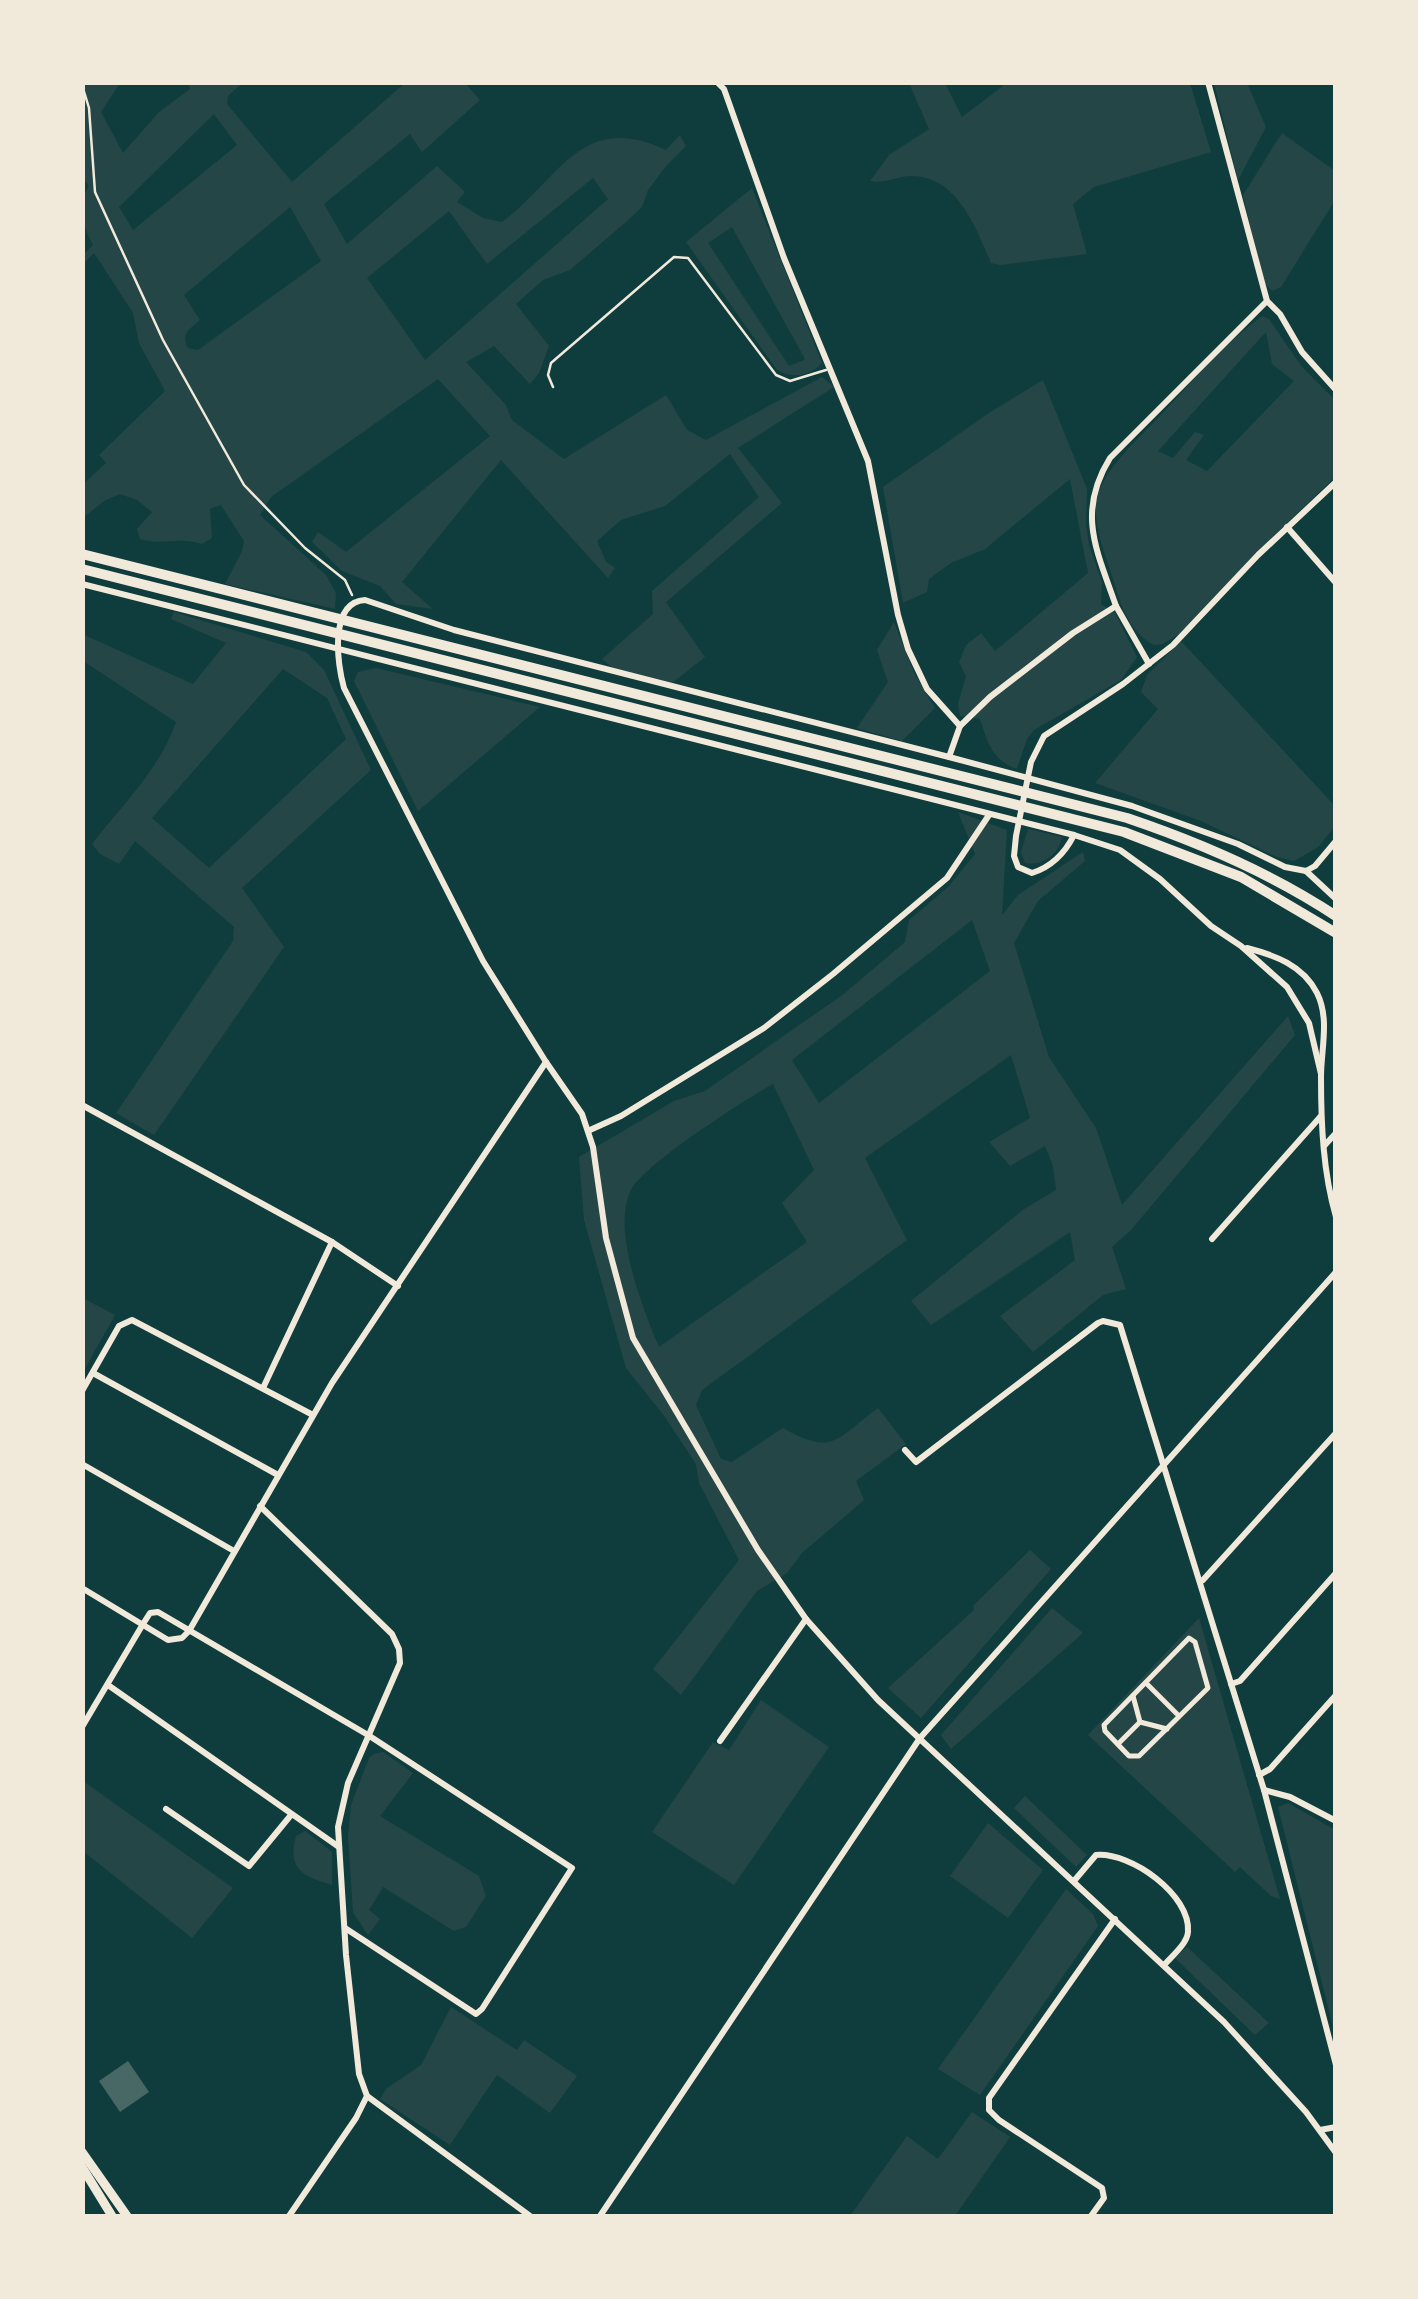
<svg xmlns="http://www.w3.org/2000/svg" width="1418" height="2299" viewBox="0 0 1418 2299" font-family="'Nunito Sans',sans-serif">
<rect width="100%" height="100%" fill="#0f3d3e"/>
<g fill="#244646" fill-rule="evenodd">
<path d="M83,83H120L101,112L123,153L159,112L190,89L188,83H242L228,96L227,104L292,182L405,83H465L480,100L422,152L410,134L324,204L347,244L437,166L465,192L457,202L483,218L502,222C560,180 580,110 666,150L680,135L686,146L667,165L648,190L642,207L627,221L570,270L543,280L516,304L549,346L539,373L530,384L494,346L466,362L506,405L512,420L564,459L666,395L687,430L706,440L822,377L834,387L738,448L782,503L666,602L705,657L672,683L613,668L602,659L653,614L652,591L759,497L730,454L665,506L621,520L597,541L606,562L615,568L608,578L501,460L402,582L433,609L396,604L380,586L342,571L312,542L318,532L346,552L490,436L438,379L271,497L260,515L326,575L336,593L335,609L225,584L242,551L244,541L221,505L210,509L212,538L202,544C180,536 160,546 140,539L137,529L152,512L137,500L120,494L104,501L83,518V484L106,463L99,455L165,391L139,343L133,313L94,253L83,264V255L93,245C83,226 76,205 89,186L83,178ZM214,114L237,145L133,230L119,207ZM593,178L608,199L425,360L367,278L449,211L487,264ZM290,207L321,261L198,350L188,348C180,334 190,329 200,320L184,295Z"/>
<path d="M909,83H945L962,117L1007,83H1190L1211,152L1094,187L1073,204L1087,254L1000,265L991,263C976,227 956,174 909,176C894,177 885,184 870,181L889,155L929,129Z"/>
<polygon points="1214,83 1247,83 1266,127 1238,180"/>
<polygon points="1282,133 1335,171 1335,200 1281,287 1272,291 1263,281 1243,195"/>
<path d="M752,188L822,363C811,376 791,379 777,370L686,242ZM732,227L805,359L804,360L789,366L708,243Z"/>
<path d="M1262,316L1269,319L1302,367L1335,400V477L1253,556L1179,634L1163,644L1154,645C1131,634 1120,605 1114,582C1106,555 1089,519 1099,491C1110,464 1138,439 1157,419C1191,383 1223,345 1262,316ZM1266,332L1272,364L1294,381L1207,471L1186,460L1204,435L1195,432L1173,458L1158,451Z"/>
<path d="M1043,380L1087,489L1086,524L1089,545L1102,582L1101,604L1115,613L1137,657L1121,680L1034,730L1027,739L1017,769C993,761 987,742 980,719L960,716L958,704L966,676L959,662L966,645L981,633L995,651L1088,573L1070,479L985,549L951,563L929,579L927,592L903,603L883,487L989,413Z"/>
<path d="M174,612L306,652L324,670L371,770L242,888L284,947L154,1135L116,1113L233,941L234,927L135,841L119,864L100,854L92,844C122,805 160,769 176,722L83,661L82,634L193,684L226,643L171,619ZM283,669L327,698L346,739L209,868L152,818Z"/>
<polygon points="894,622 915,675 935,708 902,741 857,728 888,682 877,650"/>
<polygon points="1181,641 1335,806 1335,826 1318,847 1294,861 1277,857 1201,821 1095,783 1158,709 1141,692 1147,675"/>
<polygon points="376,668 540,707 418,811 354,681 358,672"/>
<path d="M958,812L1007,830L1002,915L1018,895L1083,852L1085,861L1038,901L1014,943L1049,1057L1096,1128L1122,1205L1288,1016L1295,1035L1131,1230L1112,1247L1126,1289L1103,1295L1033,1352L1000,1316L1075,1260L1070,1232L931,1325L911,1301L1024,1209L1056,1190L1053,1166L1045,1146L1010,1166L989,1142L1030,1118L1011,1055L865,1158L907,1240L702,1390L696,1405L721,1459L732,1462L783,1428C833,1457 837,1438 878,1408L906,1444L856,1481L864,1500L802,1553L787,1573L757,1591L681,1695L653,1669L739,1560L699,1483L696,1464L665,1417L626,1368L584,1220L579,1157L674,1101L705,1091L845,993L905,942L909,920L948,887L975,854ZM972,920L990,971L819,1103L792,1060ZM773,1084L814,1170L782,1203L807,1242L659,1347C643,1309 611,1229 631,1190C644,1164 744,1100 773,1084Z"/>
<path d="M1028,829L1062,837C1058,855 1043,866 1025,863L1021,852Z"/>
<polygon points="83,1298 115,1315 83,1372"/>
<polygon points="1030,1550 1051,1569 921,1718 888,1688 974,1610 973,1606"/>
<polygon points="1052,1608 1083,1633 951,1749 941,1735"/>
<polygon points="1199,1618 1280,1899 1271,1896 1240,1867 1235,1872 1088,1735"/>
<polygon points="761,1700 829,1747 734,1885 652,1832 713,1742 729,1750"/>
<polygon points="383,1752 413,1773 380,1816 479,1876 486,1896 466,1927 454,1931 383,1887 369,1910 380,1919 368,1935 353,1912 348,1837 351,1805 369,1758 374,1754"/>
<polygon points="83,1781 233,1888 192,1938 83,1851"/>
<polygon points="1025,1796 1087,1855 1076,1867 1014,1808"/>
<polygon points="1288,1803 1335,1830 1335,2035 1278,1807"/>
<polygon points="988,1823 1043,1870 1008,1918 950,1876"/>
<path d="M305,1831L332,1852V1885C302,1876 287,1869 296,1836Z"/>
<polygon points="1066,1889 1093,1914 1098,1926 980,2095 938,2069"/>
<polygon points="1187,1947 1269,2023 1255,2035 1175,1958"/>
<polygon points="451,2007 517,2050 524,2040 577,2076 550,2113 497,2075 450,2145 380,2099 387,2088 421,2065"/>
<polygon points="972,2112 1010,2137 955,2216 850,2216 907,2136 938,2159"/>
</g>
<polygon fill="#486865" points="128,2061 149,2092 120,2112 99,2081"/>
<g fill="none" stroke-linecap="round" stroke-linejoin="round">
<polyline stroke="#f1e9da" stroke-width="2.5" points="82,85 89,108 95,192 163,340 244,485 305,548 345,580 352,595"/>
<polyline stroke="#f1e9da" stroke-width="2.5" points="553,387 548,375 551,363 674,257 688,258 776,375 790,381 826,370"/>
<g stroke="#f1e9da" stroke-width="5">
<polygon points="1189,1638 1195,1642 1208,1688 1139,1756 1129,1756 1105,1731 1104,1725"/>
<polyline points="1146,1683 1179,1716"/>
<polyline points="1133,1696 1140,1722 1167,1729"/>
<polyline points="1118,1744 1140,1722"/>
</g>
<g stroke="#f1e9da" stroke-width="6">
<polyline points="717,82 724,89 784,258 868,461 898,615 908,649 927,689 960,726"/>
<polyline points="1208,82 1267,301 1280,314 1302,352 1336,390"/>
<polyline points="1287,527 1336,583"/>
<polyline points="82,584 1074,835 1120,850 1160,879 1211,926 1241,946 1287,987 1309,1023 1321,1074"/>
<path d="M1116,606C1097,551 1076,513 1110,458L1267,301"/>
<polyline points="1149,664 1116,606 1073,633 990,697 960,726 949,757 1132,806 1238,844 1285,867 1306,871"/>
<path d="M949,757L454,630L365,600C329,602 337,664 344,688L483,961L546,1062L582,1114L593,1147L606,1238L633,1338L758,1550L806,1619L878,1700L1224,2022L1306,2112L1336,2153"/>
<path d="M1074,835C1065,853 1051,867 1032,873L1018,867L1014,856L1016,836L1031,762L1044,736L1123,684L1173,645L1258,555L1336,482"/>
<polyline points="1306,871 1315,866 1336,841"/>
<polyline points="1306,871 1336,899"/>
<path d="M1247,948C1274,955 1303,965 1317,993C1330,1019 1321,1049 1321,1077C1321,1124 1323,1172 1336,1217"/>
<polyline points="82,1105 332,1242 398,1286"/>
<polyline points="590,1130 621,1116 764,1028 833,974 947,878 989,815"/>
<polyline points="1324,1146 1336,1133"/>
<polyline points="1212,1239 1321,1116"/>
<polyline points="93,1373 278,1475"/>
<polyline points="263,1388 332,1242"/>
<polyline points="82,1391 119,1326 132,1320 313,1415"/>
<polyline points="905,1450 916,1462 1098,1323 1103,1321 1120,1325 1264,1790 1336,2065"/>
<polyline points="82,1464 234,1551"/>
<polyline points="260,1506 392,1634 399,1649 400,1663 348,1783 338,1827 346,1955 359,2074 367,2096 356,2118 289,2216"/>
<polyline points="1203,1580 1336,1433"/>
<polyline points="82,1588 168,1640 182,1638 189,1631 332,1383 546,1062"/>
<polyline points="1231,1684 1240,1681 1336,1573"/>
<polyline points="108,1685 339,1847"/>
<polyline points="82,1727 143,1624 150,1613 158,1612 368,1735 572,1868 482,2009 476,2014 345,1928"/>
<polyline points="720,1741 806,1619"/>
<polyline points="1259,1775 1270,1769 1336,1695"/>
<polyline points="1264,1790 1290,1797 1336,1821"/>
<polyline points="166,1809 249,1866 291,1815"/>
<path d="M1074,1881L1096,1855C1131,1852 1191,1895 1188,1932C1187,1944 1172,1956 1164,1965"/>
<polyline points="367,2096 530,2216"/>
<polyline points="1320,2130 1336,2127"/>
<polyline points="600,2216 920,1738 1336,1272"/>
<polyline points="1091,2216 1104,2198 1102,2188 999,2120 989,2110 989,2098 1115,1919"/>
</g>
<g stroke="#f1e9da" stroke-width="9">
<polyline points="82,2152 127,2216"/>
<polyline points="82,2167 112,2216"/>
</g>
<g stroke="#f1e9da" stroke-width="10">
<path d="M82,554L1127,818C1201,843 1271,873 1336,916"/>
<polyline points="82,569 1124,832 1241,877 1336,933"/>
</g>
</g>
<rect width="1418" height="2299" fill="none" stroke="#f1e9da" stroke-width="170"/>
</svg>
